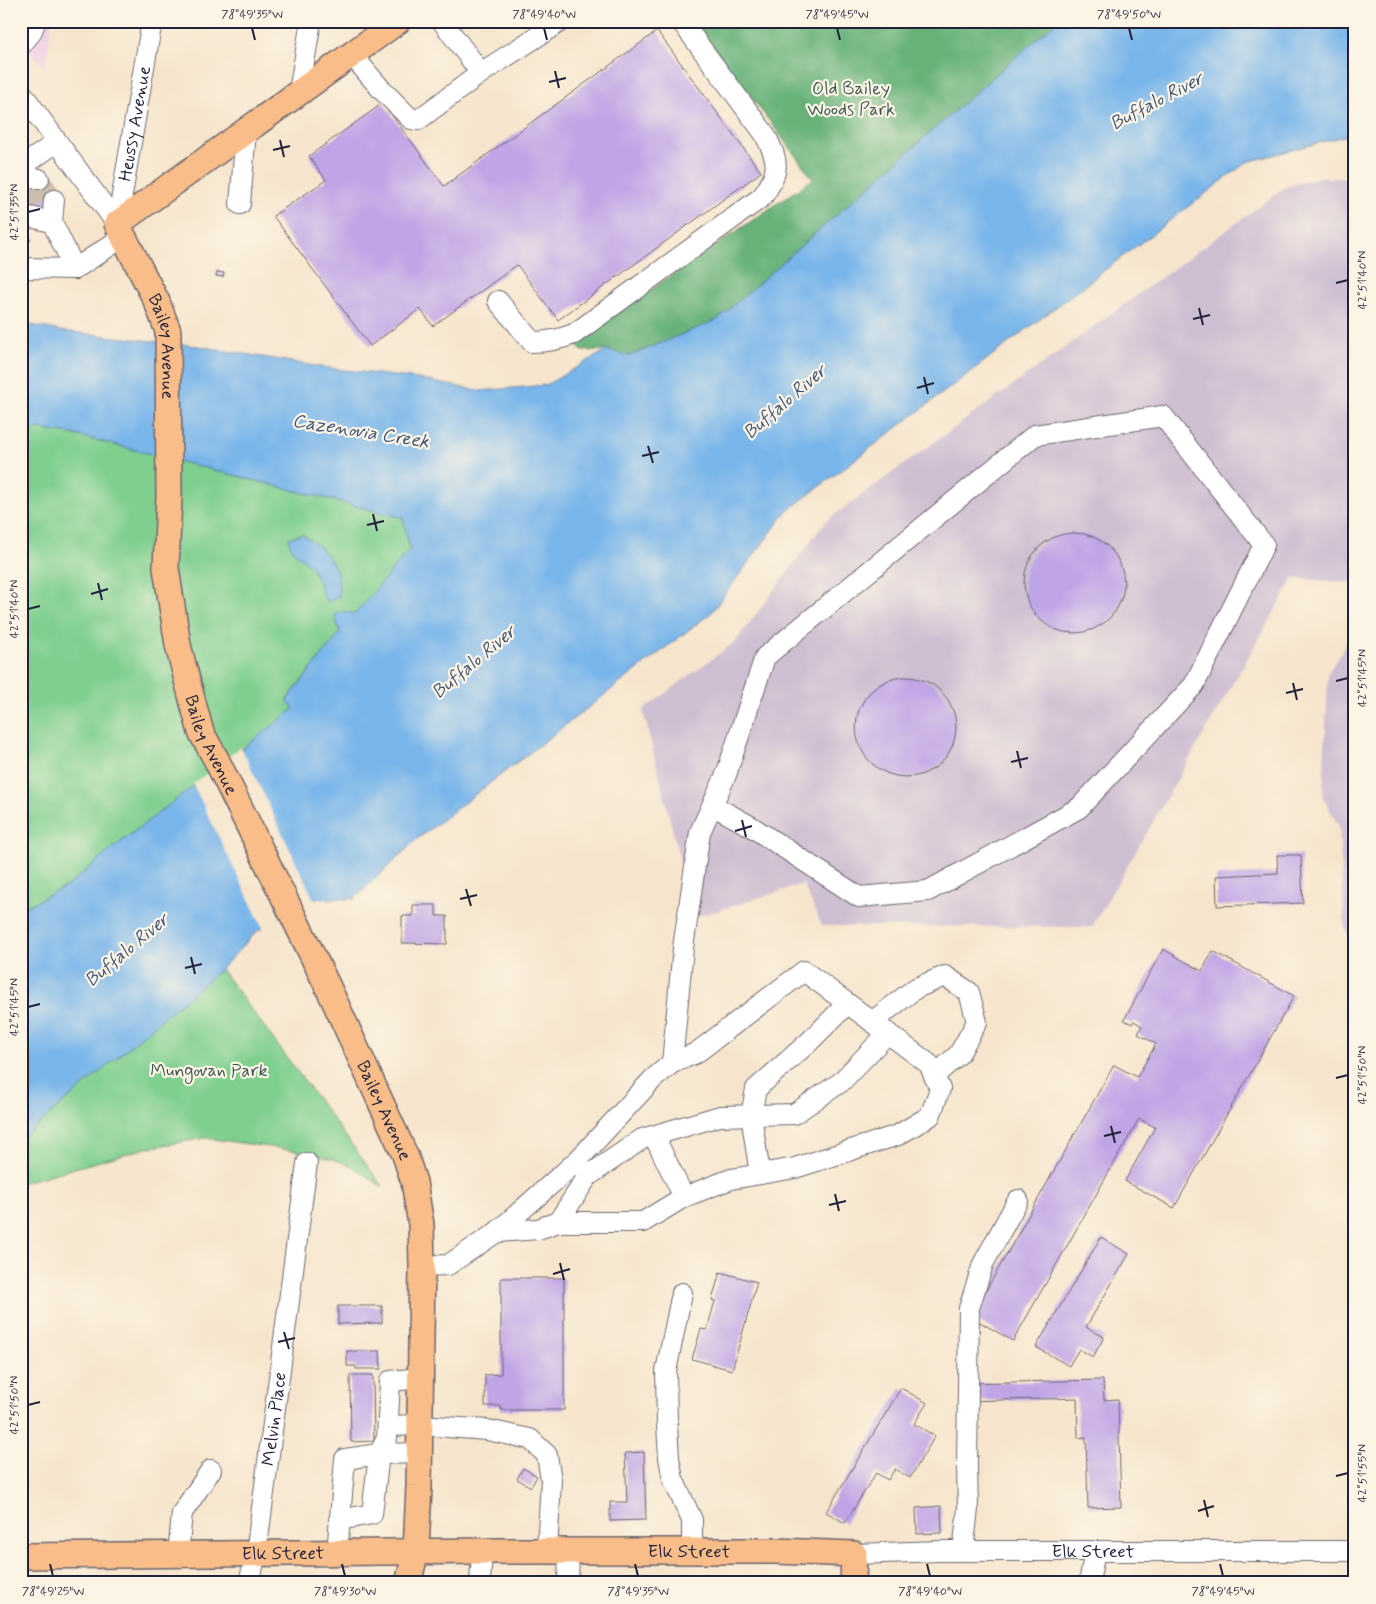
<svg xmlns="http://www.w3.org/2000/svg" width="1376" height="1604" viewBox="0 0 1376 1604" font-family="Mynerve,sans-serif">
<rect width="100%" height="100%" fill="#fcf5e5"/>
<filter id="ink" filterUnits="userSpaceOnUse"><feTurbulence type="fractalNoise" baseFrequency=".02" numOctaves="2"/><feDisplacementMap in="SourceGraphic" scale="10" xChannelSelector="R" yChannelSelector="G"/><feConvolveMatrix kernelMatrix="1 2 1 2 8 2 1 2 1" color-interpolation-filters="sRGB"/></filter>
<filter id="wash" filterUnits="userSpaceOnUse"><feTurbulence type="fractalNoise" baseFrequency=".0096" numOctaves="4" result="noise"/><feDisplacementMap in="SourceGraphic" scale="20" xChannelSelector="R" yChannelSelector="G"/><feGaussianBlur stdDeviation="1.12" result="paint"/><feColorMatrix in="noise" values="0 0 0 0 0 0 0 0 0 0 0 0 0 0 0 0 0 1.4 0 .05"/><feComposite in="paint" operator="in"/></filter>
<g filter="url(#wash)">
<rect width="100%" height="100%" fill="#f6e5cc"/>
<polygon fill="#f0d0e5" points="21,21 52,21 45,69 21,37"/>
<g fill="#cebed2">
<polygon points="1320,177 1355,179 1355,583 1294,578 1092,927 822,926 803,884 694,918 643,710 736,641 826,521 1286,187"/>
<polygon points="1355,629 1355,949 1345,929 1339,826 1323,798 1328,673"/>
</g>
<g fill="#7fcf8f" stroke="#507865">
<polygon points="39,429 72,434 403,518 410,549 355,615 343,611 340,633 287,699 295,709 113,848 69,885 21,909 21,433"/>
<polygon points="221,969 384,1188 352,1166 333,1159 305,1152 206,1138 146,1148 21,1183 21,1139"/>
</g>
<polygon fill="#67b27a" stroke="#446a5a" points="694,21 1057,21 717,320 629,356 607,350 582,351 574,342 813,179"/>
<g fill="#78b5ea" stroke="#4d6c92">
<polygon points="1057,21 1355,21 1355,136 1348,135 1247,162 786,512 711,613 416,840 354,899 318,898 257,931 221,969 21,1139 21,909 69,885 113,848 294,709 287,700 340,633 335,615 343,611 355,614 410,549 403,518 72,434 39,429 21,433 21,323 61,331 198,346 321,367 418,379 480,391 546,385 607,350 630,356 717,320"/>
<path d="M302,534C316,544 330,555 337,572C339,579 339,588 339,596L332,601H326C321,590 318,578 312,568C304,556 290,556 289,538Z"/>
</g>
<polygon fill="#f6e5cc" points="241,747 315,902 264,930 193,784"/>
<g id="blocks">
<g fill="#bfa4e6">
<polygon points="657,31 761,172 558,320 517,265 433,326 420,309 370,346 273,216 326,180 309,156 383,103 444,186"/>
<polygon points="43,176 58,197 22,223 28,232 26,234 31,240 21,247 21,192"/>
<polygon points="217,272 224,273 223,277 216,276"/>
<circle cx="1074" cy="583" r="50"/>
<circle cx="906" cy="727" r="50"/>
<polygon points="1277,855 1301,855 1303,903 1217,906 1216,876 1278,873"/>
<polygon points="413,905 436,905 436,916 447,916 447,944 402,943 402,916 413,916"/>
<polygon points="1163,949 1202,971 1213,951 1294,996 1174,1208 1125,1181 1155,1127 1139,1119 1013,1341 971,1317 1114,1065 1137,1077 1156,1044 1138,1034 1142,1026 1134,1021 1132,1024 1124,1020"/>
<polygon points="1101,1237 1129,1254 1086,1327 1104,1337 1093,1357 1079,1349 1069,1366 1036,1347"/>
<polygon points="720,1272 757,1282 732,1370 692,1359 701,1329 707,1330 715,1301 712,1300"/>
<polygon points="501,1278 564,1278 564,1410 501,1410 501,1406 485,1406 485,1375 501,1374"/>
<polygon points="338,1306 382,1306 382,1323 338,1324"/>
<polygon points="347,1351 380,1351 381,1369 356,1369 356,1366 347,1366"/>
<polygon points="350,1375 373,1375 374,1441 351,1442"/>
<polygon points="1103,1380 1104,1400 1118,1399 1121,1507 1088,1508 1086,1437 1078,1438 1077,1398 966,1401 966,1383"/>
<polygon points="901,1388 927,1403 914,1424 935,1436 910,1478 895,1469 888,1480 876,1473 845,1523 826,1512"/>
<polygon points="644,1452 646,1520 610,1521 610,1502 627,1502 625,1453"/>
<polygon points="523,1468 537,1476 531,1487 517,1479"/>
<polygon points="941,1506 942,1533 917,1534 916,1508"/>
</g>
</g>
</g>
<g filter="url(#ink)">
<use href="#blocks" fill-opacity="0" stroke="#6c666e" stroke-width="1"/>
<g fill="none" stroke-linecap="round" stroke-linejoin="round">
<g stroke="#ccbeaf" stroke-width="20" stroke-dasharray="20 10" stroke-linecap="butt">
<polyline points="39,179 54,200"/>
<polyline points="27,188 42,209"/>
<polyline points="21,206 30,217"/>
</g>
<defs>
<g id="minor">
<polyline points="21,45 31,33 35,23"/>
<polyline points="351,54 381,89 411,119 418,120 481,73 442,21"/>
<polyline points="481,73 561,21"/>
<polyline points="21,92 117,224"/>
<polyline points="299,92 311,21"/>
<polyline points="21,167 57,142"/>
<polyline points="21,175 39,179"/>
<polyline points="54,200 52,222 75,269"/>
<polyline points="240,204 246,131"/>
<polyline points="30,217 52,222"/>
<path id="s1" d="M117,224L152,21"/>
<polyline points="21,268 75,269 123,237"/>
<path d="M498,301L532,342C547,342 559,340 574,334L762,197C781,171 779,161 764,133L681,21"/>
<polyline points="872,1022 916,988 945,976 969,992 977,1022 959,1054 934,1076"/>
<polyline points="654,1136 684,1197"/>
<polyline points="760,1174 751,1115 756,1089 809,1042 847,1004"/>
<polyline points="558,1222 588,1176 642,1139 720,1116 794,1114 841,1082 888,1033"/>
<polyline points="497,1232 538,1229 558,1222 643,1222 684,1197 731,1179 795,1168 898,1135 930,1116 940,1089 929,1064 804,971 696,1053 672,1063"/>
<polyline points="422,1266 448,1265 497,1232 577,1161 653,1079 672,1063 683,948 700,832 726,775 765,657 1035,435 1163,416 1264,545 1194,685 1079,808 928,891 859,897 752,827 712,805"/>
<polyline points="682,1293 666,1371 667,1425 669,1458 673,1479 692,1520 692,1551"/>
<polyline points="388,1426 421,1425 487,1430 530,1439 547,1455 551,1480 547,1552"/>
<polyline points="339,1520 372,1514 379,1454 387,1438 390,1381 421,1378"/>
<polyline points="963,1551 968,1509 967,1465 969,1308 983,1264 1018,1200"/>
<polyline points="337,1553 345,1459 379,1454 421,1453"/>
<path id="s2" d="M854,1554L940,1551H1355"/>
<polyline points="178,1555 182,1513 211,1470"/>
<path id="s3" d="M249,1583L256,1554L307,1163"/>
<polyline points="480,1583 482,1551"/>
<polyline points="568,1583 569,1551"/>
<polyline points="1089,1583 1095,1551"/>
</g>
<g id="major">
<path id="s4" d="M398,21L117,224L157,302L168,331L169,496L166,568L178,645L193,703L201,732L216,759L328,987L405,1155L414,1182L421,1224L422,1266L419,1486L416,1552L408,1583"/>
<path id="s5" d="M21,1556L482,1551H776L854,1554L853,1583"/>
</g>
</defs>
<use href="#minor" stroke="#6c666e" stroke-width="22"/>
<use href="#major" stroke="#6c666e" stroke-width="28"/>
<use href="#minor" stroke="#fff" stroke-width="20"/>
<use href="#major" stroke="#f8bd89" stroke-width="25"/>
</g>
</g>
<path fill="none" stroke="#22223b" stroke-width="2" d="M252,28L255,40M544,28L547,40M837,28L840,40M1129,28L1132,40M555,71L559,88M549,82L566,78M280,140L284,157M273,150L290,146M28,212L40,209M1336,283L1348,280M1199,308L1203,325M1193,319L1210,315M924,377L928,394M917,388L934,383M648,446L653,463M642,456L659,452M373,514L377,531M367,525L384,521M98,583L102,600M91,594L108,589M28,609L40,606M1336,681L1348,678M1293,683L1297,700M1286,693L1303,689M1017,751L1021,768M1011,762L1028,758M742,820L746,837M735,831L752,826M466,889L471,906M460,899L477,895M191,957L195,974M185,968L202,964M28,1007L40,1004M1336,1078L1348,1075M1111,1126L1115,1143M1104,1136L1121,1132M835,1194L839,1211M829,1205L846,1201M560,1263L564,1280M553,1274L570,1269M284,1332L289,1349M278,1342L295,1338M28,1405L40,1402M1336,1476L1348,1473M1204,1500L1208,1517M1198,1511L1214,1506M50,1564L53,1576M342,1564L345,1576M635,1564L638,1576M927,1564L930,1576M1220,1564L1223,1576"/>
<g text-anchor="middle" stroke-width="4.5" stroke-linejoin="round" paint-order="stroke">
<g font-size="18" fill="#3e5654" stroke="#fcf5e5">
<text x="851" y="94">Old Bailey<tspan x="851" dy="21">Woods Park</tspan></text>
<text x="209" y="1076">Mungovan Park</text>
</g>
<g font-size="18" fill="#22223b" stroke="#fcf5e5">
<text dy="6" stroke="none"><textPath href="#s1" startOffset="102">Heussy Avenue</textPath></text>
<text dy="6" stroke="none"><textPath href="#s4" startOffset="480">Bailey Avenue</textPath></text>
<text dy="6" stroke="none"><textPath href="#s4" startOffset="886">Bailey Avenue</textPath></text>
<text dy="6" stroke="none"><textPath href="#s4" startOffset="1291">Bailey Avenue</textPath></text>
<text dy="6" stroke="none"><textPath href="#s3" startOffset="166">Melvin Place</textPath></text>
<text dy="6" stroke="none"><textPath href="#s5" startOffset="668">Elk Street</textPath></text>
<text dy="6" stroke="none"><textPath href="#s2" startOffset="239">Elk Street</textPath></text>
<text dy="6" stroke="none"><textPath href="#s5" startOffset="262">Elk Street</textPath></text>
</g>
<g font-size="19" font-style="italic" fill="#405578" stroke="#fcf5e5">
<text transform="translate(1156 100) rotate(-28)" y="7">Buffalo River</text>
<text transform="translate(784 401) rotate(-41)" y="7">Buffalo River</text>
<text transform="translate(361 430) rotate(9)" y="7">Cazenovia Creek</text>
<text transform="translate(473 661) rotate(-40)" y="7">Buffalo River</text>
<text transform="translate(126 949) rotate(-40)" y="7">Buffalo River</text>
</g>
</g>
<rect width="1376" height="1604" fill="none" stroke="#fcf5e5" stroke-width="55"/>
<rect x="28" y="28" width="1320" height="1548" fill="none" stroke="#22223b" stroke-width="2"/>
<g font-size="12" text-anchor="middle" fill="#22223b">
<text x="252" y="18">78°49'35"W</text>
<text x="544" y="18">78°49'40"W</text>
<text x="837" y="18">78°49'45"W</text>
<text x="1129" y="18">78°49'50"W</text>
<text transform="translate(14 212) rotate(-90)" y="4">42°51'35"N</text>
<text transform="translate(1362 280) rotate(-90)" y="4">42°51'40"N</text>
<text transform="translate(14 609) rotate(-90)" y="4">42°51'40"N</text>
<text transform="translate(1362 678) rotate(-90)" y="4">42°51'45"N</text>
<text transform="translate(14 1007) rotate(-90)" y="4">42°51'45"N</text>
<text transform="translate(1362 1075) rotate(-90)" y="4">42°51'50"N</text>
<text transform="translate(14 1405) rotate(-90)" y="4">42°51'50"N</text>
<text transform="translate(1362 1473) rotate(-90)" y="4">42°51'55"N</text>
<text x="53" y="1595">78°49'25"W</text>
<text x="345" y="1595">78°49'30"W</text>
<text x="638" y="1595">78°49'35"W</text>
<text x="930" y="1595">78°49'40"W</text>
<text x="1223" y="1595">78°49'45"W</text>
</g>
</svg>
